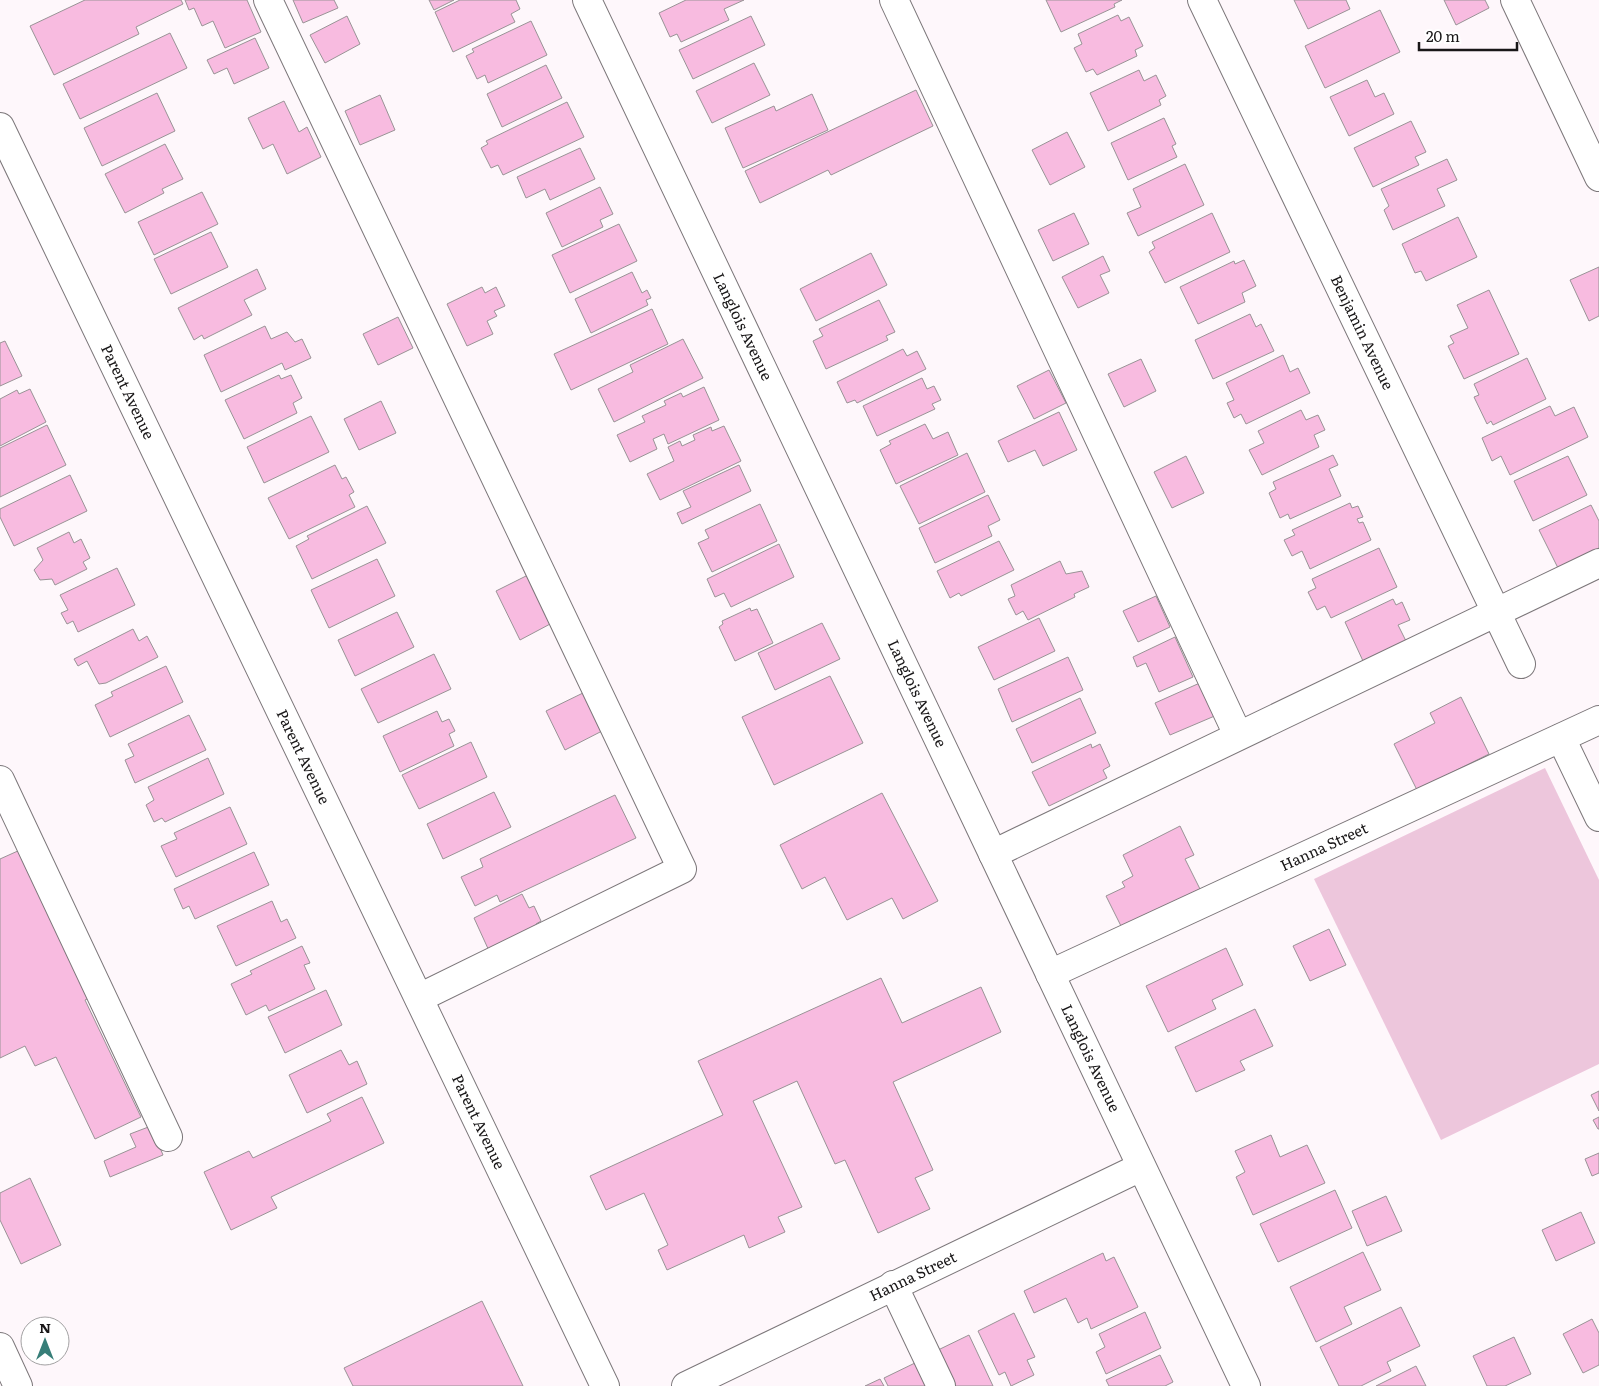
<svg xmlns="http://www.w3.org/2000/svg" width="1599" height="1386" viewBox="0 0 1599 1386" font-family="Literata,serif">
<rect width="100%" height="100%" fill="#fef7fb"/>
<polygon fill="#edc6dc" points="1545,768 1599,880 1599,1064 1441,1140 1314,879"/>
<g fill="#f8bbe0" stroke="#999396">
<polygon points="85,0 181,0 183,4 136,27 139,34 54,75 30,26"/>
<polygon points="185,0 247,0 261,32 225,48 213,21 202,26 194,8 189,10"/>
<polygon points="293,0 334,0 338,8 303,23"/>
<polygon points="429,0 454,0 434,10"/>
<polygon points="460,0 516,0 520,9 511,14 515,22 453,52 435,12"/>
<polygon points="686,0 744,0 724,9 729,20 681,42 677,34 670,37 659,13"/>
<polygon points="1046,0 1122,0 1114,4 1115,7 1061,32"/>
<polygon points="1294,0 1346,0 1350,9 1308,29"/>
<polygon points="1444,0 1485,0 1489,8 1456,25"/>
<polygon points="1380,10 1400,52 1325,88 1305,46"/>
<polygon points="1118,15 1121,21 1129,17 1143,46 1135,50 1137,56 1097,75 1093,69 1086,72 1074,48 1082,44 1078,34"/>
<polygon points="347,16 360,44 325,63 310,35"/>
<polygon points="751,16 765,45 693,79 679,50"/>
<polygon points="531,21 547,55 488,83 485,75 477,79 466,56 474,52 472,49"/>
<polygon points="170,33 187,68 80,119 63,84"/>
<polygon points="255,38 269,68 234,84 227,68 214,74 207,60"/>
<polygon points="754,63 770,95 712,123 696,91"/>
<polygon points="546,65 562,98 502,127 487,94"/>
<polygon points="1139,70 1144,81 1156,75 1166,96 1159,100 1161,105 1108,131 1090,93"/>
<polygon points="1367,80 1375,97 1384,93 1394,114 1349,136 1330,97"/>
<polygon points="916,90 933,126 831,175 828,170 760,203 745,171"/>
<polygon points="157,93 175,131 102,166 84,128"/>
<polygon points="812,94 828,130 743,168 725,128 774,106 776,111"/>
<polygon points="380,95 395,130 360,145 345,111"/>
<polygon points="284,101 299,132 307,127 321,157 287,174 273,144 263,149 248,118"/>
<polygon points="567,102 584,137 503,175 498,165 491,168 481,148 488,144 486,141"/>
<polygon points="1164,118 1176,144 1172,146 1177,157 1128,180 1111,143"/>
<polygon points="1411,121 1426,152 1415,157 1419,165 1373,187 1354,148"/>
<polygon points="1067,132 1085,167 1050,185 1032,150"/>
<polygon points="165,144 183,179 162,189 164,193 125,213 105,174"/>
<polygon points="580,148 595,179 550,200 545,189 526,198 517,177"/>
<polygon points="1447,159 1457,180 1437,189 1445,206 1393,230 1384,210 1389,206 1381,189"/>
<polygon points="1185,164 1204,205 1138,236 1127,213 1141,207 1133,189"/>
<polygon points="600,187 613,214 600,220 603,227 562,247 546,213"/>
<polygon points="202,192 218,224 154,255 138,222"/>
<polygon points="1074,213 1089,244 1053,261 1038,230"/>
<polygon points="1212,213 1230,252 1165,283 1149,252 1155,248 1152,242"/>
<polygon points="1458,217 1477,257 1426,281 1421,271 1415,273 1402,244"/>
<polygon points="619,224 637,261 570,293 552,255"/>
<polygon points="211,232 228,267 171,294 154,259"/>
<polygon points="871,253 887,285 816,321 800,289"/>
<polygon points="1103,256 1110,271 1100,275 1109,293 1078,308 1062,277"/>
<polygon points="1244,260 1256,286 1242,293 1245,302 1198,324 1180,287 1234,261 1235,264"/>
<polygon points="1599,267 1599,316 1589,321 1570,280"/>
<polygon points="257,269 266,289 244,300 252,315 204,339 202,335 194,340 178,308"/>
<polygon points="632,272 642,293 647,290 651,298 646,300 648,305 591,333 575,299"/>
<polygon points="482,287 485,293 496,287 505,306 494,311 497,316 487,321 493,334 467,346 447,304"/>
<polygon points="1489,290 1519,354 1464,379 1448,346 1454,343 1450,336 1468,328 1457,305"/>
<polygon points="879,300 895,332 886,336 888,340 826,369 813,341 823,336 819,329"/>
<polygon points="652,309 668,344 571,390 554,354"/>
<polygon points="1250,314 1256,327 1261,324 1274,351 1213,379 1195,340"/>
<polygon points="398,317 413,348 378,365 363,334"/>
<polygon points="265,326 271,339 287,332 295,342 302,339 311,358 285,370 282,363 221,392 204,355"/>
<polygon points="683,339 703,378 614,422 598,389 633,372 630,365"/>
<polygon points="5,341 22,376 0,386 0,343"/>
<polygon points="903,349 907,356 917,351 926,369 857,403 855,400 847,403 837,382"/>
<polygon points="1283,355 1290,372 1298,368 1310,393 1246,424 1241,414 1234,418 1227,403 1234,400 1226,383"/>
<polygon points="1527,358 1546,399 1493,425 1491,421 1487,424 1474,397 1479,395 1474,384"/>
<polygon points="1141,359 1156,391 1124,407 1108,374"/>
<polygon points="1049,370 1066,403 1034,419 1017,386"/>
<polygon points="279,375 281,379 291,375 302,398 293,403 297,413 244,439 225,400"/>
<polygon points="922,378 927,389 934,386 941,400 932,404 935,409 877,436 863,406"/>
<polygon points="704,387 719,420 668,444 664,434 653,439 657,449 630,462 617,435 645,422 642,416 666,405 664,401 681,393 683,397"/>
<polygon points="30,389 46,422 0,446 0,399 17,390 19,394"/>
<polygon points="381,401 396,433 359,450 344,419"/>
<polygon points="1550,406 1555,416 1574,407 1588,437 1510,475 1501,456 1492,461 1482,438"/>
<polygon points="1301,410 1306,420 1318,415 1325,430 1314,435 1319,447 1262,475 1249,450 1264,443 1258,431"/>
<polygon points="1059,412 1077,450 1043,466 1035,450 1008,462 998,441"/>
<polygon points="311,416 329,452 264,483 247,447"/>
<polygon points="925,424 933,439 948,432 958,455 896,484 880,450 891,444 889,441"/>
<polygon points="47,425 66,465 0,497 0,448"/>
<polygon points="724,426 741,461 660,500 647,474 674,461 668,447 680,441 682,446 695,440 693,435 711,427 712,431"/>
<polygon points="967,453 985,492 919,524 900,486"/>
<polygon points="1333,455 1338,465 1329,469 1341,496 1290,519 1288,514 1280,518 1269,493 1276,489 1273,482"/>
<polygon points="1186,456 1204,493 1172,508 1154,472"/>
<polygon points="1568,456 1587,495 1533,521 1514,481"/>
<polygon points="335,465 342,479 346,477 354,492 349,495 355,507 289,539 268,498"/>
<polygon points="739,465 751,491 682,524 677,513 691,507 683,491"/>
<polygon points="70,475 87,511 14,546 0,517 0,509"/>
<polygon points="988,495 1000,520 988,526 992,536 935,563 919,528"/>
<polygon points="1350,503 1352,508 1358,506 1363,517 1357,519 1359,523 1363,522 1371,540 1310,569 1302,551 1292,556 1284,540 1295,535 1292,530"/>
<polygon points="760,504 777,541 712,572 698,543 709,538 705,530"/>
<polygon points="1591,505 1599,521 1599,548 1558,568 1539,530"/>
<polygon points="367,506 386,543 312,579 296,546 309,539 307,536"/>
<polygon points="69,532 74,543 81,539 90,558 83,562 87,569 55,585 52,579 40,580 34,570 43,560 37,548"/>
<polygon points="999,541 1014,570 961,596 959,593 950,598 937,571"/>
<polygon points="779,544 794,577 731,607 724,593 715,597 707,579"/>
<polygon points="1379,548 1397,587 1331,618 1325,606 1317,610 1308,592 1316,588 1312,579"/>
<polygon points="377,559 395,596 329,628 311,590"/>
<polygon points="1060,561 1066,574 1082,571 1089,587 1074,594 1075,597 1028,620 1023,611 1016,615 1008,599 1015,596 1011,585"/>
<polygon points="117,568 135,605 78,632 73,621 67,624 61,613 68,610 60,595"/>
<polygon points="528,575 552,623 520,640 496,591"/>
<polygon points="1156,596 1170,627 1138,642 1123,611"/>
<polygon points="1393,599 1396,605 1402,602 1410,620 1398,625 1406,641 1363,661 1345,622"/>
<polygon points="750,608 751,611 757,609 773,643 735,661 719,627 723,624 722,621"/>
<polygon points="397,612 414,647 355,676 338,640"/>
<polygon points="1039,618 1055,651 994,680 978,647"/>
<polygon points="822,623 840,659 775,690 758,653"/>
<polygon points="133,629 139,641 147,636 158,657 106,683 99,684 87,661 78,666 74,659"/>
<polygon points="1175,637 1193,677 1159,692 1146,663 1137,667 1133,657"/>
<polygon points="434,654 451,689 378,723 361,689"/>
<polygon points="1068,657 1083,690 1012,722 998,689"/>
<polygon points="166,666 183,702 110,737 95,705 113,696 111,692"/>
<polygon points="830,676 863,743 774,785 742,717"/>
<polygon points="1202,682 1217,715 1170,735 1155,703"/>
<polygon points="585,692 604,730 565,750 546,711"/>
<polygon points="1461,697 1489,754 1417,790 1394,744 1435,723 1430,713"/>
<polygon points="1080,698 1096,733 1032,763 1016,729"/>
<polygon points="437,711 442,722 449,719 455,731 449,734 454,746 400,772 383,736"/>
<polygon points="189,715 206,750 135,783 125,760 134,756 128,744"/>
<polygon points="471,742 487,777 419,809 402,775"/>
<polygon points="1091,744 1092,748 1100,744 1110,766 1103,770 1107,778 1049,806 1032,772"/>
<polygon points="208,758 224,794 165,822 162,818 154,822 146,805 154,800 148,787"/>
<polygon points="494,792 511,827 443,859 427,824"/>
<polygon points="882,793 938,901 903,919 892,898 847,920 825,877 802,889 780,845"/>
<polygon points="615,795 636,838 500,902 497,895 475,906 461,877 483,867 480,859"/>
<polygon points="230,807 247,844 176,877 161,846 177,839 174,833"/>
<polygon points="1180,826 1194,855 1185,859 1200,889 1122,928 1106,896 1125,887 1122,882 1133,876 1123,855"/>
<polygon points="20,850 91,997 85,1000 141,1117 95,1139 56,1057 35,1066 25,1046 0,1058 0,859"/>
<polygon points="254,852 269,885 195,919 189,906 183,909 174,889"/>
<polygon points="522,894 529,908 534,906 541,921 536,924 539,930 490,953 474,918"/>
<polygon points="272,901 281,922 287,919 296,938 236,966 217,926"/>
<polygon points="1329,929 1346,965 1310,981 1293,946"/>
<polygon points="302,946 310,963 304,965 315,989 269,1011 266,1005 246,1015 231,984 252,974 250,971"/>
<polygon points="1226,948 1243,985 1212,1000 1216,1009 1168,1032 1146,986"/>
<polygon points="881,978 902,1023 981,987 1001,1032 893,1082 933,1170 915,1178 930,1209 878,1233 845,1160 835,1164 797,1081 753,1101 802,1207 778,1217 785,1232 749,1248 744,1235 667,1270 658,1250 668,1245 644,1193 606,1210 590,1176 723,1115 698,1061"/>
<polygon points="326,990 342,1025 285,1053 268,1017"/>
<polygon points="1255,1009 1273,1046 1240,1061 1245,1070 1196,1092 1175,1047"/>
<polygon points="341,1050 349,1065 357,1061 367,1084 307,1113 289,1075"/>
<polygon points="1599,1091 1599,1111 1591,1095"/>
<polygon points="362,1097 384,1143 271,1197 277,1208 231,1230 204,1172 249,1151 253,1158 331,1121 327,1114"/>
<polygon points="1599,1117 1599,1129 1598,1129 1593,1120"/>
<polygon points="151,1126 163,1155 110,1177 104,1161 136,1147 130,1134"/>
<polygon points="1271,1135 1280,1157 1307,1145 1325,1183 1253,1215 1236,1177 1245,1172 1235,1151"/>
<polygon points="1599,1153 1599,1173 1592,1176 1585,1159"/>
<polygon points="30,1178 61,1245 21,1264 0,1220 0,1193"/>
<polygon points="1335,1190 1352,1228 1278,1262 1260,1224"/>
<polygon points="1386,1196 1402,1231 1367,1246 1352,1211"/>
<polygon points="1581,1212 1595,1243 1556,1261 1542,1230"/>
<polygon points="1363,1252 1381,1290 1344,1307 1352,1324 1316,1342 1290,1287"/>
<polygon points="1103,1253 1106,1261 1114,1257 1138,1307 1091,1329 1087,1318 1078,1323 1066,1298 1034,1313 1024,1291"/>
<polygon points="482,1301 523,1386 353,1386 344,1368"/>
<polygon points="1401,1307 1420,1346 1387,1362 1391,1371 1361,1386 1339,1386 1320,1347"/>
<polygon points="1145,1312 1161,1348 1106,1374 1096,1352 1105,1347 1099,1334"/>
<polygon points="1014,1313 1035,1357 1027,1360 1034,1375 1011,1386 1005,1372 999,1375 978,1331"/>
<polygon points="1592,1319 1599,1333 1599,1365 1583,1373 1563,1334"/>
<polygon points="969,1335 993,1386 953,1386 936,1351"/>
<polygon points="1514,1337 1531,1374 1505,1386 1487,1386 1473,1356"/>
<polygon points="1160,1355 1173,1382 1165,1386 1109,1386 1106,1380"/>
<polygon points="917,1362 929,1386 888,1386 884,1378"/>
<polygon points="1416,1366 1426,1386 1376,1386"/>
<polygon points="880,1379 884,1386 865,1386"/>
</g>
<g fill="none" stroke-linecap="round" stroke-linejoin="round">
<defs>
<g id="minor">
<polyline points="268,0 682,869 419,998"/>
<path id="s1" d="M587,0L1246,1386"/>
<polyline points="894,0 1238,735"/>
<path id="s2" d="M1202,0L1521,664"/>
<polyline points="1515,0 1599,177"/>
<path id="s3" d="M0,127L605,1386"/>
<polyline points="1561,738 1599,817"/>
<polyline points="0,780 168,1137"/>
<polyline points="993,854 1599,563"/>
<path id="s4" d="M1050,974L1599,720"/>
<polyline points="893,1285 941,1386"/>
<polyline points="0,1347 18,1386"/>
<path id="s5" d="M686,1386L1141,1167"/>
</g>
</defs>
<use href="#minor" stroke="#7c777a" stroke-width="30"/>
<use href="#minor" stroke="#fff" stroke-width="28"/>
</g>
<g text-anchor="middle" stroke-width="4.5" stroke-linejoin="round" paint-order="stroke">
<g font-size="15" fill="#191718" stroke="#fff">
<text dy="5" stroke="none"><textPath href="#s1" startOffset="362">Langlois Avenue</textPath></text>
<text dy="5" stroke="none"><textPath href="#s2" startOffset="369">Benjamin Avenue</textPath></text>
<text dy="5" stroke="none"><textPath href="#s3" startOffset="294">Parent Avenue</textPath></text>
<text dy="5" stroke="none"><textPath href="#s1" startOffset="768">Langlois Avenue</textPath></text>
<text dy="5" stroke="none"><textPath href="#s3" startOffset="699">Parent Avenue</textPath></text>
<text dy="5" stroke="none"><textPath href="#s4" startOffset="302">Hanna Street</textPath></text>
<text dy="5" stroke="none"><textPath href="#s1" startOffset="1172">Langlois Avenue</textPath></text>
<text dy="5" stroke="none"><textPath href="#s3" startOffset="1104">Parent Avenue</textPath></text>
<text dy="5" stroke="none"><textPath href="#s5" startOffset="252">Hanna Street</textPath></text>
</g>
</g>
<g transform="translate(45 1341)"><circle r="24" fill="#ffffff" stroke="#a3a2a3"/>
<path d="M0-4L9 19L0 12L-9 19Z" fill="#377e78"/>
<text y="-8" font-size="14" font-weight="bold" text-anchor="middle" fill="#191718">N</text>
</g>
<path d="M1419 42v8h98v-8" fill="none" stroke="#191718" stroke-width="2.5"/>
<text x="1426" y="42" font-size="15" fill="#191718" stroke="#ffffff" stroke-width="4" paint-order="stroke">20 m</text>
</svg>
